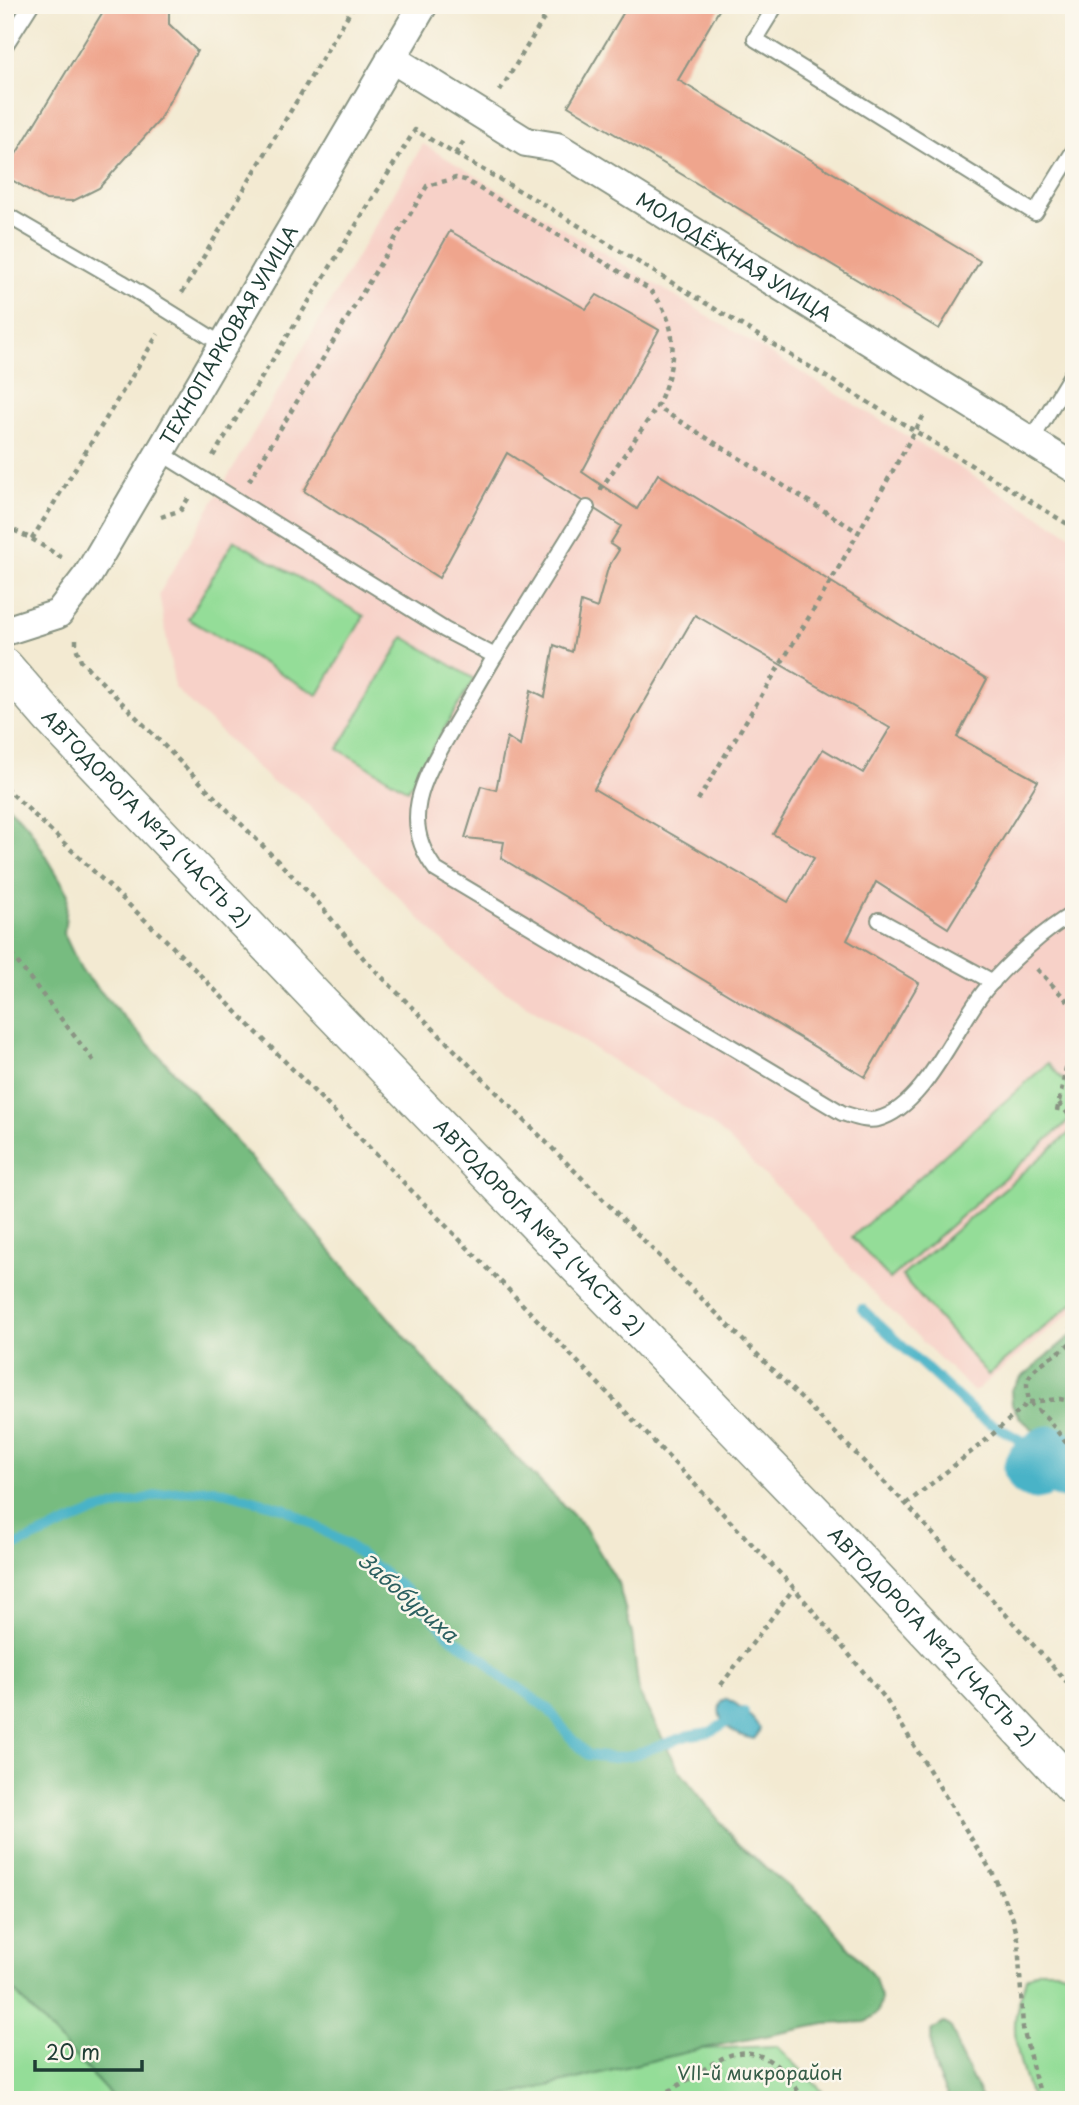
<svg xmlns="http://www.w3.org/2000/svg" width="1079" height="2105" viewBox="0 0 1079 2105" font-family="'Playpen Sans',sans-serif">
<rect width="100%" height="100%" fill="#fbf7ec"/>
<filter id="ink" filterUnits="userSpaceOnUse"><feTurbulence type="fractalNoise" baseFrequency=".0143" numOctaves="2"/><feDisplacementMap in="SourceGraphic" scale="14" xChannelSelector="R" yChannelSelector="G"/><feConvolveMatrix kernelMatrix="1 2 1 2 8 2 1 2 1" color-interpolation-filters="sRGB"/></filter>
<filter id="wash" filterUnits="userSpaceOnUse"><feTurbulence type="fractalNoise" baseFrequency=".00686" numOctaves="4" result="noise"/><feDisplacementMap in="SourceGraphic" scale="28" xChannelSelector="R" yChannelSelector="G"/><feGaussianBlur stdDeviation="1.57" result="paint"/><feColorMatrix in="noise" values="0 0 0 0 0 0 0 0 0 0 0 0 0 0 0 0 0 1.4 0 .05"/><feComposite in="paint" operator="in"/></filter>
<g filter="url(#wash)">
<rect width="100%" height="100%" fill="#f3ead2"/>
<polygon fill="#f7d1c8" points="423,144 1074,537 1074,1310 974,1392 871,1291 808,1218 718,1129 483,977 437,936 297,794 273,783 175,688 159,594"/>
<g fill="#94dd98" stroke="#5a8d66" stroke-width="2">
<polygon points="234,540 364,616 318,695 188,619"/>
<polygon points="404,637 474,679 408,790 338,749"/>
<polygon points="1048,1063 1074,1092 1074,1116 890,1279 852,1237"/>
<polygon points="1074,1129 1074,1302 988,1375 902,1276"/>
<path d="M1039,1970H1055L1074,1976V2100H1032C1024,2078 1015,2051 1015,2028C1014,2011 1022,1995 1026,1978Z"/>
<polygon points="5,1981 115,2100 5,2100"/>
<polygon points="777,2046 831,2100 489,2100 700,2049"/>
</g>
<g fill="#77bc80" stroke="#4b7c5a" stroke-width="2">
<polygon points="5,803 27,824 64,886 68,895 64,934 81,970 218,1120 464,1405 584,1526 618,1583 632,1634 639,1693 679,1770 737,1843 821,1914 875,1978 881,1999 877,2013 866,2022 825,2024 700,2049 489,2100 115,2100 5,1981"/>
<polygon points="1074,1333 1074,1464 1020,1418 1012,1405 1011,1390 1021,1378"/>
<path d="M944,2023L950,2026L955,2036L959,2053L983,2100H950C937,2077 928,2057 932,2030Z"/>
</g>
<path fill="#49b3c7" stroke="#34787e" stroke-width="2" d="M727,1699C740,1705 752,1717 760,1728L758,1734L754,1739C736,1736 713,1723 721,1702Z"/>
<g fill="none" stroke-linecap="round" stroke-linejoin="round">
<g stroke="#49b3c7" stroke-width="10">
<polyline points="862,1309 978,1416 1050,1457"/>
<polyline points="5,1550 97,1511 171,1492 214,1489 286,1509 348,1545 407,1591 452,1638 485,1660 504,1680 518,1687 549,1710 570,1737 588,1755 614,1758 636,1754 690,1735 710,1732 744,1712"/>
</g>
<polyline stroke="#49b3c7" stroke-width="63" points="1035,1468 1050,1457 1062,1466 1074,1469"/>
</g>
<g id="blocks">
<g fill="#efa58d" fill-rule="evenodd">
<polygon points="107,5 169,5 169,24 197,51 158,122 99,188 73,201 46,200 5,176 5,172"/>
<polygon points="628,5 722,5 678,80 980,261 939,329 568,106"/>
<path d="M450,231L586,309L597,295L659,330L582,472L637,509L658,474L987,679L957,737L1038,781L948,928L876,882L847,940L919,983L865,1077L501,858L504,842L465,838L481,786L496,790L507,737L520,746L531,690L545,697L554,645L572,652L581,602L597,608L608,568L619,550L610,544L621,526L507,453L439,578L304,491ZM695,615L890,728L863,773L823,749L773,834L814,858L788,902L594,789Z"/>
</g>
</g>
</g>
<g filter="url(#ink)">
<use href="#blocks" fill-opacity="0" stroke="#899483" stroke-width="2"/>
<g fill="none" stroke-linecap="round" stroke-linejoin="round">
<defs>
<g id="service">
<polyline points="776,5 755,39 1035,213 1074,150"/>
<polyline points="5,46 31,5"/>
<polyline points="5,214 122,282 223,345"/>
<polyline points="1031,441 1074,370"/>
<path d="M161,453L445,630L495,656C480,681 466,706 451,731C424,778 398,820 436,870L842,1113C853,1116 866,1122 878,1119C925,1107 956,1025 986,989C1008,963 1044,930 1074,913"/>
<polyline points="495,656 587,508"/>
<polyline points="879,920 993,982"/>
</g>
<g id="minor">
<path id="s1" d="M391,58L526,142L557,147L1074,468"/>
<path id="s2" d="M5,631L58,614L88,575L423,5"/>
</g>
<g id="tertiary">
<path id="s3" d="M5,666L51,719L315,996L823,1521L1074,1788"/>
</g>
</defs>
<use href="#service" stroke="#899483" stroke-width="18"/>
<use href="#minor" stroke="#899483" stroke-width="32"/>
<use href="#tertiary" stroke="#899483" stroke-width="38"/>
<g stroke="#899483" stroke-width="4.5" stroke-dasharray="5 5" stroke-linecap="butt">
<polyline points="500,91 552,5"/>
<polyline points="455,154 548,207 1074,528"/>
<polyline points="182,293 354,5"/>
<polyline points="213,456 415,130 455,154 464,141"/>
<path d="M249,481L427,186L456,178L465,180L649,289C682,325 676,365 657,407L858,532"/>
<polyline points="600,490 657,407"/>
<polyline points="161,517 181,510 189,497"/>
<polyline points="5,526 32,539 62,558"/>
<polyline points="32,539 158,334"/>
<polyline points="76,639 76,647 81,661 316,900 365,960 906,1504 1074,1690"/>
<polyline points="5,787 166,940 504,1285 794,1588 885,1698 993,1874 1013,1919 1018,1939 1023,2028 1035,2077 1043,2100"/>
<polyline points="698,800 834,576 925,413"/>
<polyline points="5,946 96,1064"/>
<polyline points="1037,969 1074,1008"/>
<polyline points="1059,1103 1074,1121"/>
<polyline points="1057,1111 1074,1030"/>
<path d="M1074,1305L1070,1312L1072,1341C1061,1355 1029,1364 1027,1384C1027,1390 1028,1396 1029,1402L1047,1418L1074,1453"/>
<polyline points="906,1504 986,1440 1029,1402 1060,1399 1074,1402"/>
<polyline points="721,1685 794,1588"/>
<path d="M650,2100C661,2094 673,2089 684,2082C716,2063 740,2036 777,2066C788,2075 796,2089 805,2100"/>
</g>
<use href="#service" stroke="#fff" stroke-width="14"/>
<use href="#minor" stroke="#fff" stroke-width="28"/>
<use href="#tertiary" stroke="#fff" stroke-width="35"/>
</g>
</g>
<g text-anchor="middle" stroke-width="5" stroke-linejoin="round" paint-order="stroke">
<g font-size="19" fill="#1f3d34" stroke="#fbf7ec">
<text dy="7" stroke="none"><textPath href="#s1" startOffset="399">МОЛОДЁЖНАЯ УЛИЦА</textPath></text>
<text dy="7" stroke="none"><textPath href="#s2" startOffset="383">ТЕХНОПАРКОВАЯ УЛИЦА</textPath></text>
<text dy="7" stroke="none"><textPath href="#s3" startOffset="208">АВТОДОРОГА №12 (ЧАСТЬ 2)</textPath></text>
<text dy="7" stroke="none"><textPath href="#s3" startOffset="775">АВТОДОРОГА №12 (ЧАСТЬ 2)</textPath></text>
<text dy="7" stroke="none"><textPath href="#s3" startOffset="1342">АВТОДОРОГА №12 (ЧАСТЬ 2)</textPath></text>
</g>
<g font-size="19" fill="#365d48" stroke="#fbf7ec">
<text x="760" y="2080">VII-й микрорайон</text>
</g>
<g font-size="21" font-style="italic" fill="#2c6060" stroke="#fbf7ec">
<text transform="translate(408 1598) rotate(41)" y="7">Забобуриха</text>
</g>
</g>
<rect width="1079" height="2105" fill="none" stroke="#fbf7ec" stroke-width="28"/>
<path d="M35 2060v10h107v-10" fill="none" stroke="#1f3d34" stroke-width="3.5"/>
<text x="46" y="2060" font-size="21" fill="#1f3d34" stroke="#fbf7ec" stroke-width="5" paint-order="stroke">20 m</text>
</svg>
